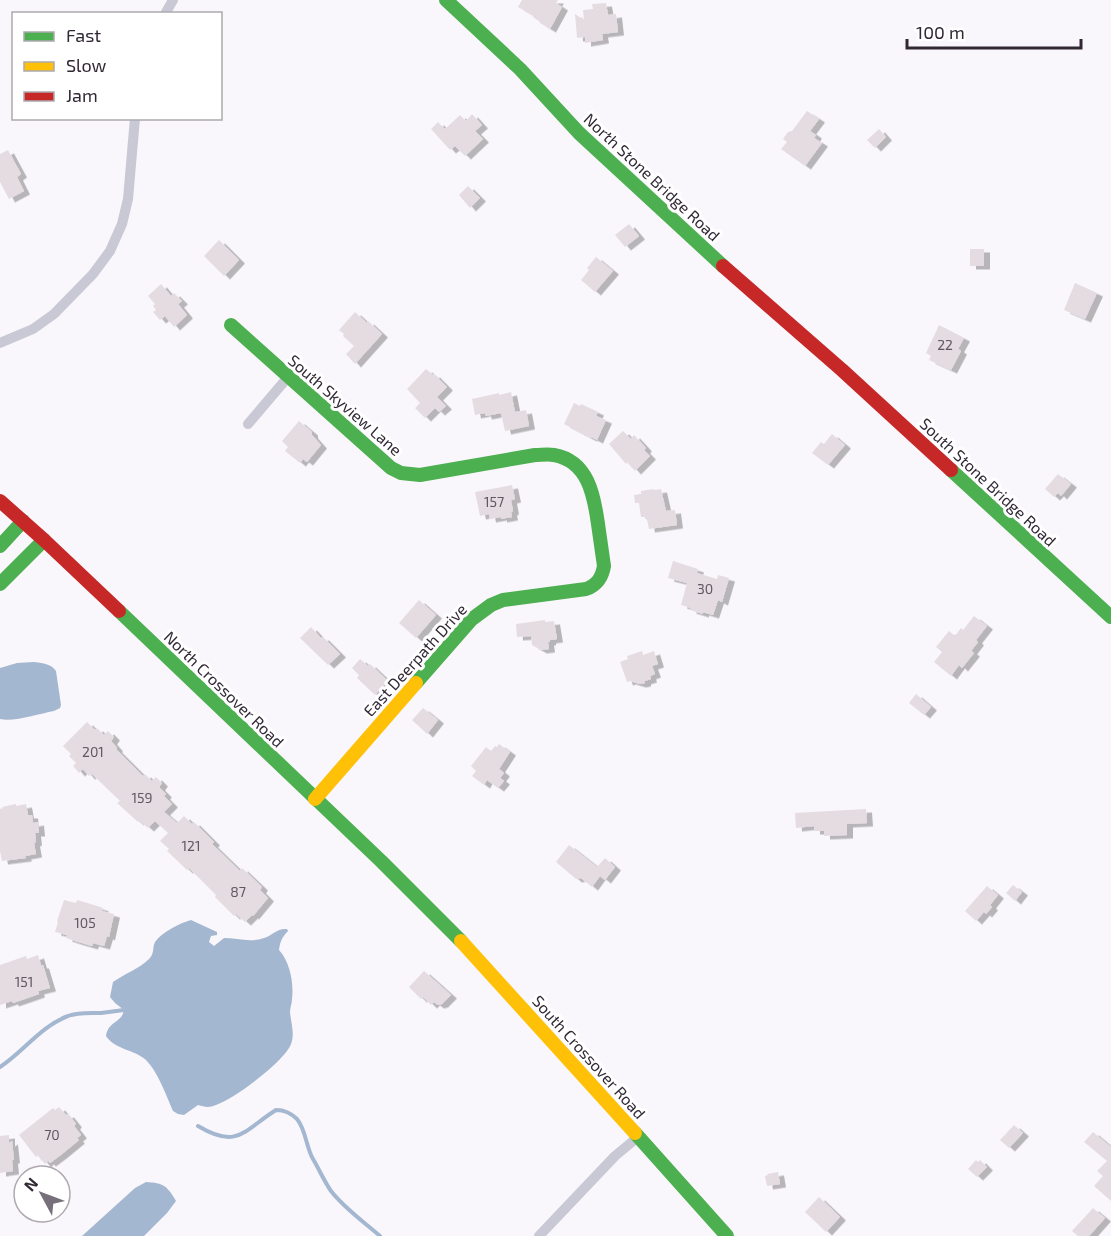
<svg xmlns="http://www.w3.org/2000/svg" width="1111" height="1236" viewBox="0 0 1111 1236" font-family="'Exo 2',sans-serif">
<defs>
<filter id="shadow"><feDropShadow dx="6" dy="3.5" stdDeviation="0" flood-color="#0004"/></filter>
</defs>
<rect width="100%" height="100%" fill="#f9f7fb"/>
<g fill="#a4b7d0">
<path d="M33,662C42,663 50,663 56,671L61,705L60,708L54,711C38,714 15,722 0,719V668L17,663Z"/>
<path d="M191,920L217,932V935L211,936L209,942L214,946L224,938C237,938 250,943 264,938C273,935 277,928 287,929L288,931C282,937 280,942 279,950C290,962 294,983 292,999C292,1004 290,1007 290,1012C291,1023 295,1034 291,1044C284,1062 234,1099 216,1105C209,1108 205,1107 198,1105L184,1115L178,1114L173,1111C166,1095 158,1072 146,1060C134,1049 115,1050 106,1036C108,1021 122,1023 124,1010L115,1003L110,997L113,982C124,974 139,969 149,959C155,953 152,948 155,942C162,932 180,923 191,920Z"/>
<path d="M146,1182C164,1183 167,1186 176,1201L167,1213L144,1236H82L135,1188Z"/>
</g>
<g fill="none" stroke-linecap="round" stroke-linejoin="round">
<g stroke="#a4b7d0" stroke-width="4">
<path d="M0,1067C23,1052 41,1026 68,1016C78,1012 90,1013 101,1013C109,1012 116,1011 124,1010L128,1011"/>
<path d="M198,1126C238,1150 244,1130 276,1110C284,1110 291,1113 297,1119C306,1130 306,1147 313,1159C319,1169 324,1181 331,1191C344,1208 364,1222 380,1236"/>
</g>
</g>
<g fill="#e5dce2" filter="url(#shadow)">
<polygon points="522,0 558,0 556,3 562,7 550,29 540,23 540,22 533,17 534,16 518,7"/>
<polygon points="606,3 608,15 616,14 618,32 602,34 603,40 585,43 585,37 577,38 575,14 584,20 583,10 593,9 592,4"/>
<polygon points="807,111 819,119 810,131 816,135 814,138 822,143 805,166 781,149 787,142 783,139 788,132 792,131"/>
<polygon points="472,114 482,125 475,131 483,139 465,156 455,146 450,150 431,129 438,122 445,129 460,115 466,121"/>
<polygon points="879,129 886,137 875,148 867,140"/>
<polygon points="8,150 21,174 17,177 24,191 9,199 0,182 0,154"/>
<polygon points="468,186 480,198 470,208 459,195"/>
<polygon points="629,224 639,236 625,247 615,235"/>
<polygon points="219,240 239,260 224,276 204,256"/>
<rect x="970" y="249" width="14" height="17"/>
<polygon points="596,257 613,271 595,292 581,280 589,270 587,268"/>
<polygon points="1075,283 1097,293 1085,319 1064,310"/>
<polygon points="161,284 171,296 174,293 182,301 178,304 187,315 174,327 165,316 160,320 153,312 156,310 153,306 155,304 148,296"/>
<polygon points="355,312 367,323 368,321 382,334 355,364 346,354 354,346 343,336 344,334 339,330"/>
<polygon points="939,325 964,338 958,349 961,351 951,370 929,360 931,356 926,353"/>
<polygon points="426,369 433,375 434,374 447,387 437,397 446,406 439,412 435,408 425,418 415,408 420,403 407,389"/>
<polygon points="511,392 515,412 526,410 529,426 505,431 501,413 486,416 485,413 475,415 472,399 499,393 499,395"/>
<polygon points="574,403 580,406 581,404 598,412 596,416 606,420 597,440 591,437 591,438 564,424"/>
<polygon points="299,421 312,432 312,435 321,445 307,462 303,459 300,463 285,451 288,447 282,441"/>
<polygon points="623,431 631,439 634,435 646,448 644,450 650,456 635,471 627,462 626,464 609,444"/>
<polygon points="832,434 845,445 828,465 812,453 821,442 824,444"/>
<polygon points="1058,474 1071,484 1061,496 1058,493 1054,497 1045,489"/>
<polygon points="512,485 515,499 511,500 513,511 511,512 512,517 501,519 501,517 490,519 489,514 480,516 475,492"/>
<polygon points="654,489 654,490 661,489 666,511 675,510 677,525 649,529 647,519 645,519 645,517 641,517 639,503 635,503 634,495 641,494 641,491"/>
<polygon points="673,561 698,569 697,573 717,579 718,575 729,578 722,602 718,600 713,615 703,612 703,614 690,610 691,608 681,605 687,583 668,578"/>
<polygon points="419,600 436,615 416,638 399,623"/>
<polygon points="974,616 987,626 976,640 978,642 971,651 974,653 962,668 959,665 951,676 934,662 942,652 936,647 949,631 955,636 961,628 963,630"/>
<polygon points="545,620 545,622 554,621 557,639 550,640 550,642 548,642 549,649 541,650 532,645 531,636 517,637 516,624"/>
<polygon points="311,627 321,638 323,637 340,654 328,665 300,638"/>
<polygon points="642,651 643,655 654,651 658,664 652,666 655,674 650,676 651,679 645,681 645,683 640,684 630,681 627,682 620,662 628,659 627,656"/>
<polygon points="360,659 368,666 370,664 388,681 375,695 357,678 359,675 352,668"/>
<polygon points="916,694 931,707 924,715 909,703"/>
<polygon points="423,708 438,720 427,734 412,720"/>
<polygon points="87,722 95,730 97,728 104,735 108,731 114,737 111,741 117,748 116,749 143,776 145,774 152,781 156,777 162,783 159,787 166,794 164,796 172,804 164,812 177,823 184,816 192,824 194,822 214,842 212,844 240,871 242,868 262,887 260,890 268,898 253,916 252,915 245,922 236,914 234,916 215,897 216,895 189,868 187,870 167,851 169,849 160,841 168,833 155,821 148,828 139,820 138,822 117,803 120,801 92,774 89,776 83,769 79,773 73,766 76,763 69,756 71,754 63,746"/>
<polygon points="499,744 510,752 499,769 504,773 500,778 504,781 498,788 487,780 484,785 472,776 476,771 471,766 486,747 491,751 495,746 497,747"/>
<polygon points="16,804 16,806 26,804 28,815 32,815 33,823 38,822 39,833 35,833 36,842 34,843 36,854 25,856 26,858 2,861 0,851 0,809 3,808 2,807"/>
<polygon points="866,809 867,823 847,824 847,835 824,836 824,831 814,831 814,826 796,828 795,813"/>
<polygon points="569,845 597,867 605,858 615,867 605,880 600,876 592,887 581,878 576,879 556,862"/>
<polygon points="1013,885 1022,892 1015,901 1006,893"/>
<polygon points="987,886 998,895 990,905 992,907 986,914 984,912 976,921 965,911"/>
<polygon points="64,900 76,903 77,900 94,905 103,908 102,911 114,914 109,937 107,936 104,946 93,943 92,946 75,941 66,938 67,935 55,932 58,922 57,921"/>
<polygon points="38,955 41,965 43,965 50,988 38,991 39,994 13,1003 12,1001 0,1005 0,965 26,956 27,959"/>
<polygon points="424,971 451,995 442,1004 438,1005 434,1002 431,1005 423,997 421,999 409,987"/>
<polygon points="59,1107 66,1115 68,1114 76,1124 74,1126 81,1135 77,1138 79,1140 62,1154 50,1163 48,1161 45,1164 38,1155 36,1157 19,1135 53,1108 55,1110"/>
<polygon points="1014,1125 1023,1133 1009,1148 1000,1140"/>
<polygon points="1093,1132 1111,1147 1111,1201 1094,1186 1103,1176 1097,1171 1107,1161 1084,1142"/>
<polygon points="9,1135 9,1143 12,1141 14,1160 12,1160 13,1171 0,1173 0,1136"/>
<polygon points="976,1160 978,1162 980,1160 987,1167 977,1177 968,1169"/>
<polygon points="778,1172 780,1184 767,1186 765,1176 768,1175 767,1174"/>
<polygon points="819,1197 840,1217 826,1232 805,1212"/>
<polygon points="1093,1208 1105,1218 1089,1236 1078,1236 1072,1231"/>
</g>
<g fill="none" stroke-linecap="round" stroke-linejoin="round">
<g stroke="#c9c8d5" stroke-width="10">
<polyline points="165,14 173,0"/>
<polyline points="0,343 33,329 54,314 93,274 110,251 122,224 128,199 135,118"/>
<polyline points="248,424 288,377"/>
<polyline points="539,1236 615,1156 638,1137"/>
</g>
<g stroke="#4caf50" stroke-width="14">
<polyline points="446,0 520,69 579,133 723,266"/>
<path d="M231,325L391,468L401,473L420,475L535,455C541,455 548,454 554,455C588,461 594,495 598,524C600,538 602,552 604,566C602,578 597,585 586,589L503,600L491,605L472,619L416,683"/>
<polyline points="951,470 1111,617"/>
<polyline points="0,546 23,521"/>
<polyline points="0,584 44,540"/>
<polyline points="119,611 381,861 461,941"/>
<polyline points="635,1133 727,1236"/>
</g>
<g stroke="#ffc107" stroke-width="14">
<polyline points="315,799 416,683"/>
<polyline points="461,941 635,1133"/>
</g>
<g stroke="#c62828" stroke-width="14">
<polyline points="723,266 842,370 951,470"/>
<polyline points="0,501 44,540 119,611"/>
</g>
</g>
<g text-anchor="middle" stroke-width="6" stroke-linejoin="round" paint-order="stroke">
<g font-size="14" fill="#605761">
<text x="945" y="350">22</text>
<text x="494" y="507">157</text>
<text x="705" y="594">30</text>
<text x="93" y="757">201</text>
<text x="142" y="803">159</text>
<text x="191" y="851">121</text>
<text x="238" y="897">87</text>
<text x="85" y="928">105</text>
<text x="24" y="987">151</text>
<text x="52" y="1140">70</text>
</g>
<g font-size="16" fill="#312834" stroke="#fff">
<text transform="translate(652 177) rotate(43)" y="6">North Stone Bridge Road</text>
<text transform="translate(345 405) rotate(41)" y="6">South Skyview Lane</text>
<text transform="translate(988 482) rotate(43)" y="6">South Stone Bridge Road</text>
<text transform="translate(415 660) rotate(-48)" y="6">East Deerpath Drive</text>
<text transform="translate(224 689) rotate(44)" y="6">North Crossover Road</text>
<text transform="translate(589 1057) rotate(48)" y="6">South Crossover Road</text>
</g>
</g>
<rect x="12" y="12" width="210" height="108" fill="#ffffff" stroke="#ada9ae" stroke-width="1.5"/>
<rect x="24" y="32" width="30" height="9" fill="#4caf50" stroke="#ada9ae" stroke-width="1.5"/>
<text x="66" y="42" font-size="18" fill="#312834">Fast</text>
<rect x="24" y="62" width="30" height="9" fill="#ffc107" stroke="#ada9ae" stroke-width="1.5"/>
<text x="66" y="72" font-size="18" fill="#312834">Slow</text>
<rect x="24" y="92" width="30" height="9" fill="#c62828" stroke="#ada9ae" stroke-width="1.5"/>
<text x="66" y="102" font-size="18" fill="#312834">Jam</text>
<g transform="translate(42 1194) rotate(311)"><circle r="28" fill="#ffffff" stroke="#ada9ae" stroke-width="1.5"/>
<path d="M0-4.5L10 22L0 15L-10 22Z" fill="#77707a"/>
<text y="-9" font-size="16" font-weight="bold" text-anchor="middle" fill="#312834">N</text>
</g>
<path d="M907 39v9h174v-9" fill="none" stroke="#312834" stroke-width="3"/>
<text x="916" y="39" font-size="18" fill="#312834" stroke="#ffffff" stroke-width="4.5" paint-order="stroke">100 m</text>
</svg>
